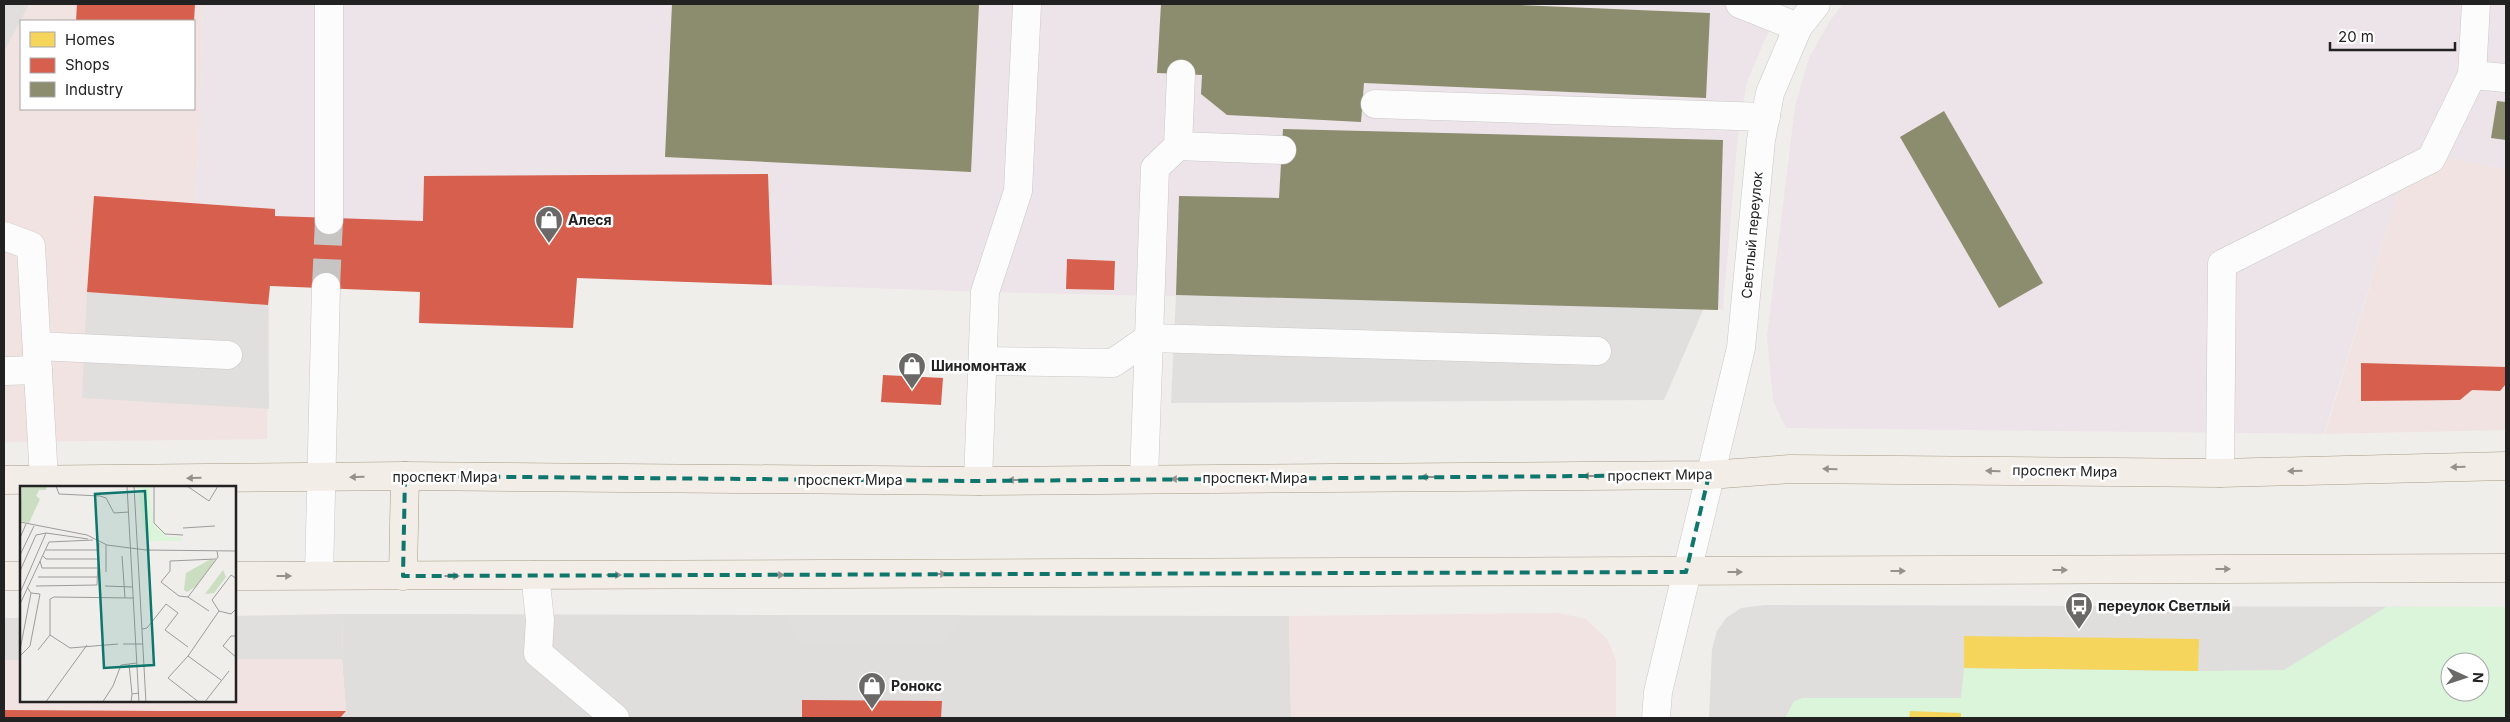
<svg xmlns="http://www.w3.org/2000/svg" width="2510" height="722" viewBox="0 0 2510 722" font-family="Inter,sans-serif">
<rect width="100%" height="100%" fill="#f0eeeb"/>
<g fill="#dfdedc" fill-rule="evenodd">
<path d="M1765,605L2506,607V718H1709L1712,649L1717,631L1726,618L1741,608ZM2450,662H2480V692H2450Z"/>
<polygon points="343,614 1289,616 1291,718 340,718 346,711 342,659"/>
</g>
<g fill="#f1e3e1" fill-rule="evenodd">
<path d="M4,4H203L196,204L270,286L267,439L4,442ZM21,21H194V109H21Z"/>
<polygon points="2411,150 2506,170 2506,430 2325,434"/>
<polygon points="1559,613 1586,619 1607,639 1616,660 1616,718 1291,718 1289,616"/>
<polygon points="343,614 342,659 346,711 340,718 4,718 4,618 21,618 21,701 235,701 235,616"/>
</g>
<g fill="#ede4e9">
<polygon points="203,4 1785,4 1776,14 1747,82 1738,135 1723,309 985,292 577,278 573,328 419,323 420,292 196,204"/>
<polygon points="1843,4 2506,4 2506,170 2411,150 2324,434 1786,428 1773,401 1767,336 1795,106 1809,58 1831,19"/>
</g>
<path fill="#daf5da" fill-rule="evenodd" d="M2386,607H2506V718H1785L1794,701L1803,698H1961L1964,668L2198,671L2284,670ZM2450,662H2480V692H2450Z"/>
<g fill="#e0dfde">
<polygon points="4,4 29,4 4,52"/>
<polygon points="87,292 268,305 269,409 82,398"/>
<polygon points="1176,295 1704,308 1664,400 1171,403"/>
<polygon points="343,614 342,659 235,659 235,616"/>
<polygon points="784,615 962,615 944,645 800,644"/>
<rect x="4" y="618" width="17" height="42"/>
</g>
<g fill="#f6d55c">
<polygon points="1964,636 2199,639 2198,671 1964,668"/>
<polygon points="1910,711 1961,713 1961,718 1909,718"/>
</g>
<g fill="#d6604d">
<polygon points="77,4 195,4 194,21 76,21"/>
<polygon points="768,174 772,285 577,278 573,328 419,323 420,292 270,286 268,305 87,292 94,196 275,209 275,216 423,221 424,176"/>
<polygon points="1067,259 1115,261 1114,290 1066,289"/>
<polygon points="2361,363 2506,367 2506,384 2500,391 2472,390 2460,400 2361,401"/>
<polygon points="883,375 943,378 941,405 881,402"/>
<polygon points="802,700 942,701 941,718 802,718"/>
<polygon points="4,710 161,711 346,711 340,718 4,718"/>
</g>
<g fill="#8c8c6e">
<polygon points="672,4 979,4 971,172 665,157"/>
<polygon points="1161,4 1496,4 1710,13 1706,98 1364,83 1361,122 1227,115 1201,94 1202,75 1157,73"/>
<polygon points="2497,101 2506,102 2506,140 2491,138"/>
<polygon points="1944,111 2043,283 1999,308 1900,137"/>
<polygon points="1283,129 1723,140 1718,310 1176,295 1179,196 1279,198"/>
</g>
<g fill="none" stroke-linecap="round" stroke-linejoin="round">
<polyline stroke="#c7c5c3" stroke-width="28" stroke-dasharray="28 14" stroke-linecap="butt" points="326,287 329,220"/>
<defs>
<g id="minor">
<polyline points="1740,4 1798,27"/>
<polyline points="2472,75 2506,78"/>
<polyline points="1375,104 1766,117"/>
<polyline points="1178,146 1282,150"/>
<polyline points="329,220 329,4"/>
<polyline points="4,236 31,246 44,480"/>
<polyline points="37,346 228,355"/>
<polyline points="983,361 1113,363 1149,338 1597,351"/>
<polyline points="4,371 38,370"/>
<polyline points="2220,473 2222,264 2431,159 2472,75 2476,4"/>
<polyline points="1144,479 1155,168 1178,146 1181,74"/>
<polyline points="978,481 985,292 1018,191 1027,4"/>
<polyline points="319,575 326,287"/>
<polyline points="535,575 540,620 538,653 615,718"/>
<polyline points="1656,718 1658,692 1741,348 1761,140 1770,93 1798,27 1816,4"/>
</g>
<g id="major">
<polyline points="4,480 405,476 978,481 1709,475 1790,469 2220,473 2506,466"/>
<polyline points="4,576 21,576"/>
<polyline points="235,576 2506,568"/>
<polyline points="403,576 405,476"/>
</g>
</defs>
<use href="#minor" stroke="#c9c8c7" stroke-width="29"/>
<use href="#major" stroke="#a79c86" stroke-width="29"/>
<use href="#minor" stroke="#fdfcfc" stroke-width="28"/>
<use href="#major" stroke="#f3ede7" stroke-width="28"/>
</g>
<defs><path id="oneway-solid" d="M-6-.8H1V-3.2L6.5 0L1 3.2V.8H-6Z" transform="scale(1.25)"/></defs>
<g fill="#95928e">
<use href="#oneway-solid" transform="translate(2458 467) rotate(179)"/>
<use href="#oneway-solid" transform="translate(1830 469) rotate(-179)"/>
<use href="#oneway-solid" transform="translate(1993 471) rotate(-179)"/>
<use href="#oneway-solid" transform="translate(2295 471) rotate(179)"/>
<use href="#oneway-solid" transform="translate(1590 476) rotate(180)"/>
<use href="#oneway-solid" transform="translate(357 477) rotate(179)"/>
<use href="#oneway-solid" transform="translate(1428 477) rotate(180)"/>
<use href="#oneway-solid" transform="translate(194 478) rotate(179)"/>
<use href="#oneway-solid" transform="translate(1178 479) rotate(180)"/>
<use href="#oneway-solid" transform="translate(1015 480) rotate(180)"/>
<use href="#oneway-solid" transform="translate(2223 569)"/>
<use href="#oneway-solid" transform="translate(2060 570)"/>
<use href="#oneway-solid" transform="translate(1898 571)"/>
<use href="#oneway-solid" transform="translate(1735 572)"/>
<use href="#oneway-solid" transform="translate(939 574)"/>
<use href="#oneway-solid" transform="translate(614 575)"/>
<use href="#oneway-solid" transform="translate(777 575)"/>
<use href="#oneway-solid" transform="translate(284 576)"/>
<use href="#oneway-solid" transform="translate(452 576)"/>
</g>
<path fill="none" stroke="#0f766e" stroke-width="4" stroke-dasharray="10 6" stroke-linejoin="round" d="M1709,475L1686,572L403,576L405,476L978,481Z"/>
<defs>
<symbol id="shop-pin" viewBox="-11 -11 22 30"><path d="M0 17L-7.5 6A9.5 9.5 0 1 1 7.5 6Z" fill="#6a6968" stroke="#fff"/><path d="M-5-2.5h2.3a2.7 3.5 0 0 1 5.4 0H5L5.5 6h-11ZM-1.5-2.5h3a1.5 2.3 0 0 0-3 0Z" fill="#fff"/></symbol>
<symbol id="bus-pin" viewBox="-11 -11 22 30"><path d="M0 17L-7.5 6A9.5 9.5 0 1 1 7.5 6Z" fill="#6a6968" stroke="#fff"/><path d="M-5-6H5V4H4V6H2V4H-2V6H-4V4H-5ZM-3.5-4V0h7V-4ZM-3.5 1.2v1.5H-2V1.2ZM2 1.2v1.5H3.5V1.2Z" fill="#fff"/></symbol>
</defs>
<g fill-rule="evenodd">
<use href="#shop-pin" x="533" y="204" width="32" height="43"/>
<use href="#shop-pin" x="896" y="350" width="32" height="43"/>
<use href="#bus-pin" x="2063" y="590" width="32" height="43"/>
<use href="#shop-pin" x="856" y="670" width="32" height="43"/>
</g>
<g text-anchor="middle" stroke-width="5" stroke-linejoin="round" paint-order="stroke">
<g font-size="14" font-weight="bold" fill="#222" stroke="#fff" text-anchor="start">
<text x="568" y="225">Алеся</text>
<text x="931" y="371">Шиномонтаж</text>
<text x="2098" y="611">переулок Светлый</text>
<text x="891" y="691">Ронокс</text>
</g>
<g font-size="14" fill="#222" stroke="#fff">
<text transform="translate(1752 235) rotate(-85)" y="5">Светлый переулок</text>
<text transform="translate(2065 471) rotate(1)" y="5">проспект Мира</text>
<text transform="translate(1660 475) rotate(-1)" y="5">проспект Мира</text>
<text x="445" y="482">проспект Мира</text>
<text x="1255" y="483">проспект Мира</text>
<text x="850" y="485">проспект Мира</text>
</g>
</g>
<g transform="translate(20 486)">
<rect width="216" height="216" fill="#f0eeeb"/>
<path d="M2,0H27L26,4H19L16,10L20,13L9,37L0,35ZM191,73L195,75L175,101L167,106L164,104L166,87ZM203,84L206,91L194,107L185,108Z" fill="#cbdec1"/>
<path d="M117,0H130L133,37L147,51H161L162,55H126Z" fill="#daf5da"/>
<path fill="none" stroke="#9e9c9b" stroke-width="1" d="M36,0L39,8L80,10L86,12L94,27L109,26M107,0L119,217M114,0L126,217M134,0V37L145,48L163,49M167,0L189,15L198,0M0,36L67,49L87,59L126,64L217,65M163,42L195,40M0,52L6,38M86,59V86M26,64H77M0,69L14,40M23,70L26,73H77M102,70L105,112M20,75L22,82H77M0,85L16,49L26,47M18,91H77M16,100L77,99L79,57M85,100L113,101M0,107L26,47L68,53M168,111L159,110L141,96L150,85V75L196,73M0,118L29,56L73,54M189,125L168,111L198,71L197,65M199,125L192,114L211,89L217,93M122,143L127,142L146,118L158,127L145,144L168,161M30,149L50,162L98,158M217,150H211L203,160L217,172M103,158H123M0,164L11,107M18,164L30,149V113L34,111L114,112M0,170L10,160L20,108L11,107L7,101M168,170L148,192L180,217M109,178L112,208M201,194L168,170L199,125L211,128L217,122M25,217L67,159M82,217L93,200L101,179L117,177M111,217L112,208L119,207M184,217L209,185"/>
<path fill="#0f766e" fill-opacity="0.15" stroke="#0f766e" stroke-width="2.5" d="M125,5L134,179L84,182L75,8Z"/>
<rect width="216" height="216" fill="none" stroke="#222" stroke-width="2.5"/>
</g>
<rect width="2510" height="722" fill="none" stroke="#222222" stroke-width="10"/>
<rect x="20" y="20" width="175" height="90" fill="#ffffff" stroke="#a7a7a7"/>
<rect x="30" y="32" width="25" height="15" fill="#f6d55c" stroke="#a7a7a7"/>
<text x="65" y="45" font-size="15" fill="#222222">Homes</text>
<rect x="30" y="58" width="25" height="15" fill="#d6604d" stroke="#a7a7a7"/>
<text x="65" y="70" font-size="15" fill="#222222">Shops</text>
<rect x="30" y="82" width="25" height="15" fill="#8c8c6e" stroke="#a7a7a7"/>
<text x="65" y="95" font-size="15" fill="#222222">Industry</text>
<g transform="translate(2465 677) rotate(93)"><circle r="24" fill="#ffffff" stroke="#a7a7a7"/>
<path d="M0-4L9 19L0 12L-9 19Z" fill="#6a6968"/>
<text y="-8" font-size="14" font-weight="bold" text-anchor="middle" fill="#222222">N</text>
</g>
<path d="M2330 42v8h125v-8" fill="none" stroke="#222222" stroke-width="2.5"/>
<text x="2338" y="42" font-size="15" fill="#222222" stroke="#ffffff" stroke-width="4" paint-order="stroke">20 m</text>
</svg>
